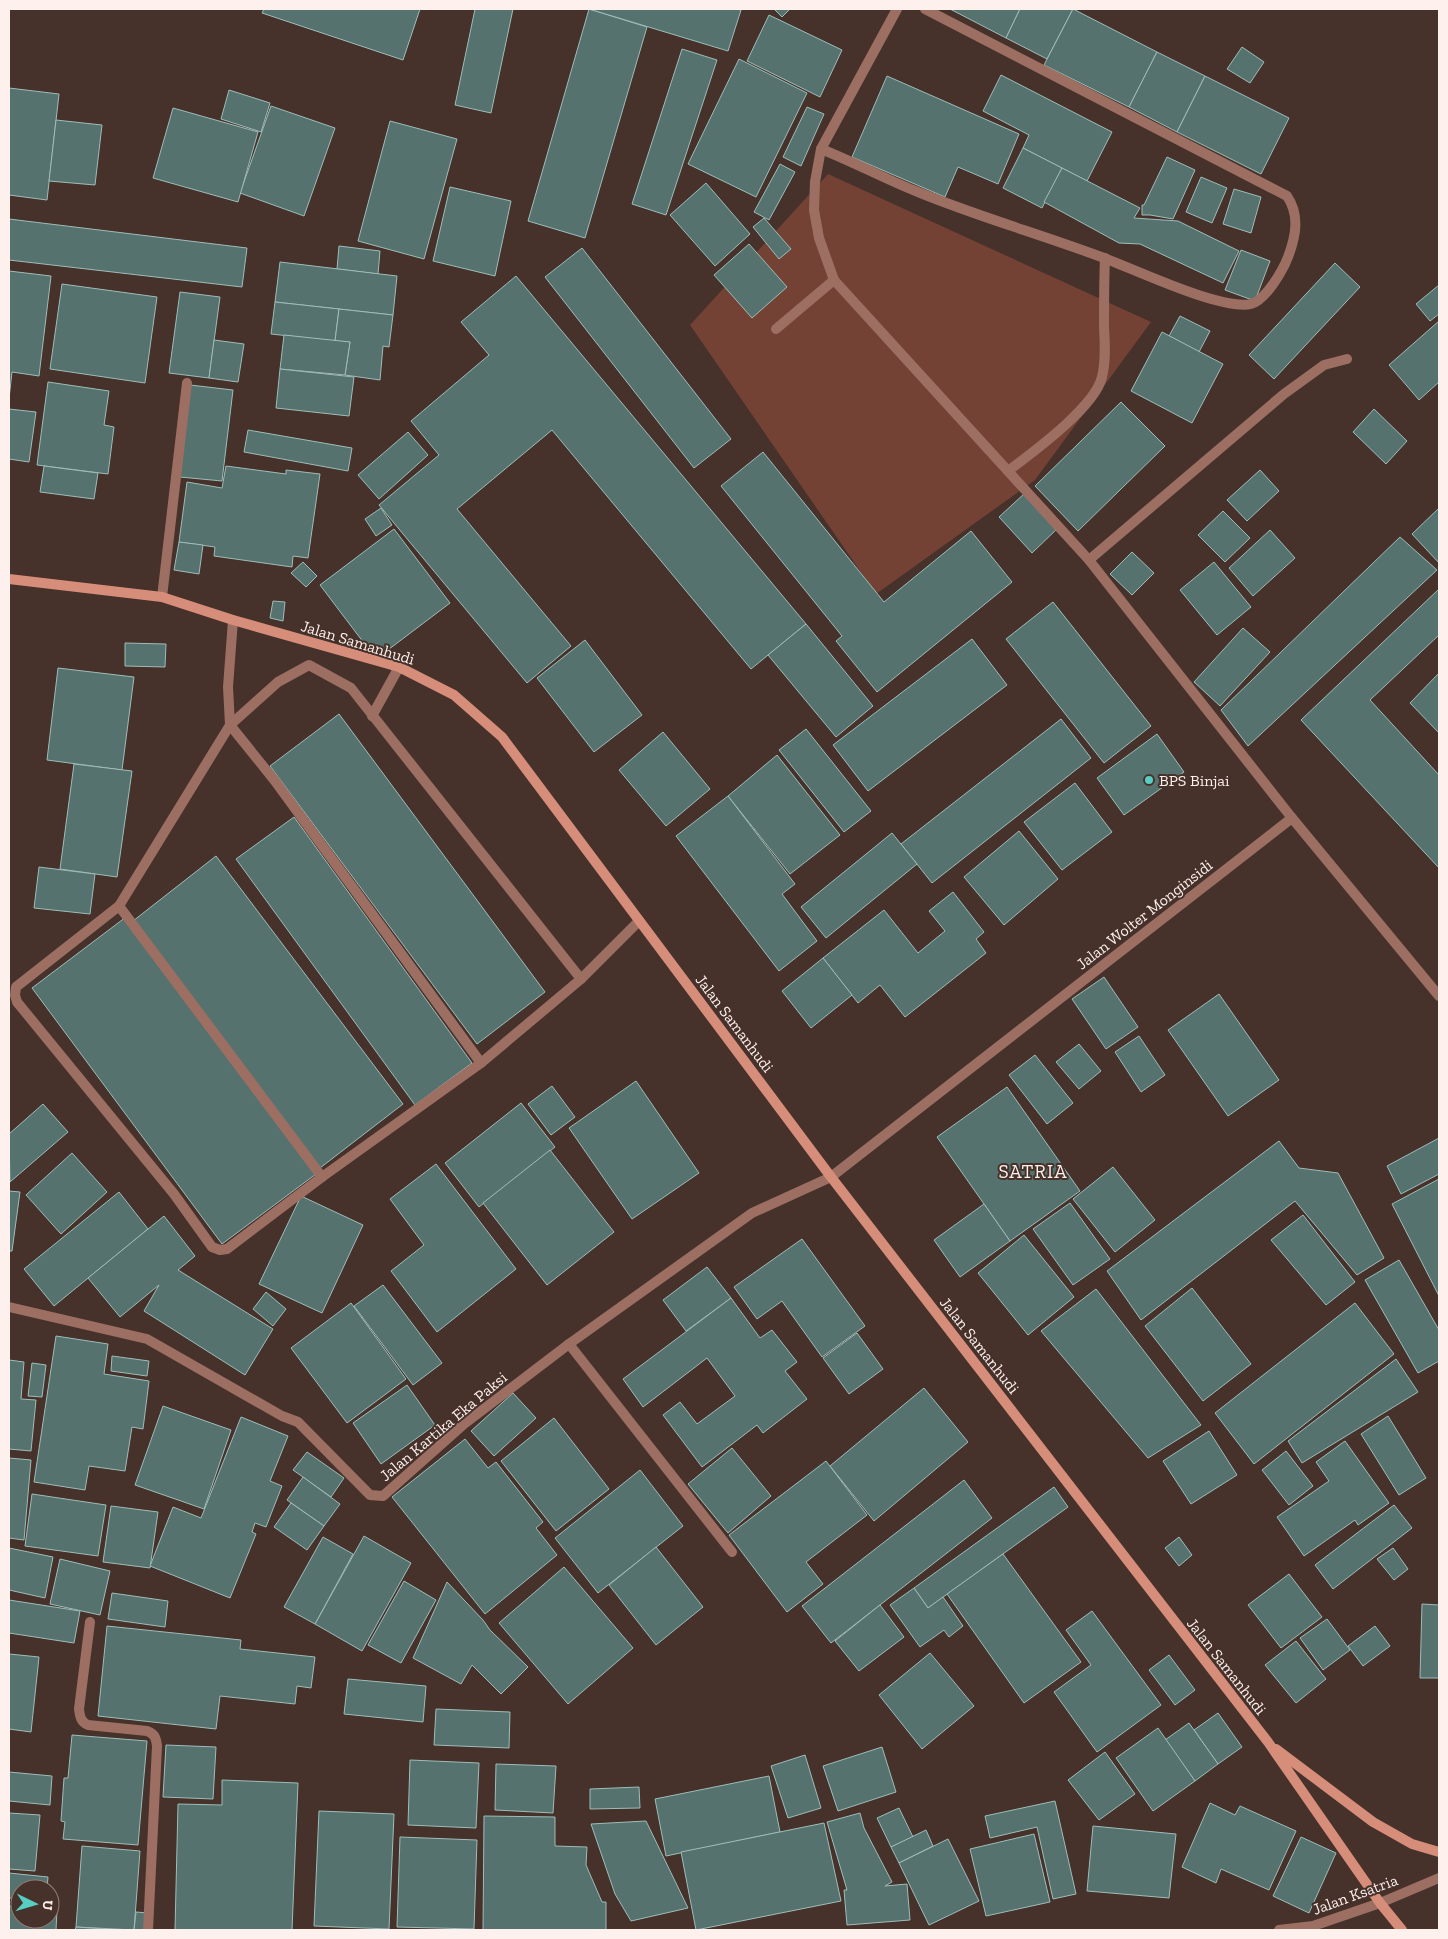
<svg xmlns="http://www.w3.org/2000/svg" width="1448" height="1939" viewBox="0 0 1448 1939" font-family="'Zilla Slab',serif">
<rect width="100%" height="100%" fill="#46312b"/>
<polygon fill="#744234" points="828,174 1151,322 1035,480 876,594 690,325"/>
<g fill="#56726e" stroke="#9fbdb9">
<polygon points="264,9 420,9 403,60 262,13"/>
<polygon points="475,9 513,9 491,113 455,105"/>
<polygon points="589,9 647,27 585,238 528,221"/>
<polygon points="589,9 736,9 741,10 728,51"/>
<polygon points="774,9 790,9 782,17"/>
<polygon points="950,9 1020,9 1006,38"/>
<polygon points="1020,9 1073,9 1047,59 1006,38"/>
<polygon points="1073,9 1157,52 1129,107 1044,65"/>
<polygon points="769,15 842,50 820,97 747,61"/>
<polygon points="1242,47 1264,62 1250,83 1227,69"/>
<polygon points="682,49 717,60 666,215 632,204"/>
<polygon points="1157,52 1205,76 1177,132 1129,107"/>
<polygon points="739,59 807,93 756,197 688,164"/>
<polygon points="1001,75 1112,132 1087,181 1023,148 1029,135 983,111"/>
<polygon points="887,76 1019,134 998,184 958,167 945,197 852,157"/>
<polygon points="1205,76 1289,118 1261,174 1177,132"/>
<polygon points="9,88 59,94 47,200 9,195"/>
<polygon points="229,90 270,103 261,132 221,119"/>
<polygon points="271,106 335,128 304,216 240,193"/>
<polygon points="807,107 824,114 801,166 783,157"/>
<polygon points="173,108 258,132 238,202 153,178"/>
<polygon points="56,120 102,125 95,185 49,181"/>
<polygon points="390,121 457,139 424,259 358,241"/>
<polygon points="1023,148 1062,168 1042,208 1003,188"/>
<polygon points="1167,157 1195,170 1173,219 1150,215 1142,215 1142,205 1144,205"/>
<polygon points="780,164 795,172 769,220 754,212"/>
<polygon points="1062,168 1140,208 1134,218 1178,221 1239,251 1223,283 1140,244 1119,243 1044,202"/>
<polygon points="1201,177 1227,188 1212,223 1186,212"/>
<polygon points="706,183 750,234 715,266 670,215"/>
<polygon points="450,187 511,201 495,276 433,261"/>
<polygon points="1234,189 1261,197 1251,233 1223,224"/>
<polygon points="764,218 791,249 779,259 753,227"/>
<polygon points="9,219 247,248 242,287 9,260"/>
<polygon points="749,244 787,287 752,318 714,275"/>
<polygon points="339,246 380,251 378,274 337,269"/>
<polygon points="582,248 731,439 694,468 545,277"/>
<polygon points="1241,250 1270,261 1255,301 1225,290"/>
<polygon points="280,262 397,276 393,315 275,302"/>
<polygon points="1335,263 1360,287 1274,379 1249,355"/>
<polygon points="9,271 51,276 39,376 12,372 9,399"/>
<polygon points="516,276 806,624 751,669 552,430 457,509 571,646 527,683 379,505 439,455 411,421 489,355 461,322"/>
<polygon points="62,284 157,297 145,383 50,369"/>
<polygon points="1439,285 1439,314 1430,321 1416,304"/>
<polygon points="180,292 220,297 209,378 169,373"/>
<polygon points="275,302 339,309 335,341 271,334"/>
<polygon points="339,309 393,315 389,347 383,346 380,380 345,375 350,342 335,341"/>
<polygon points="1180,316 1210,331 1199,352 1169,336"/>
<polygon points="1439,321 1439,382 1419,400 1389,365"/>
<polygon points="1162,332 1223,364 1192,423 1131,391"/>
<polygon points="284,335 350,342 345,375 280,369"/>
<polygon points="214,340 244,344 238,382 209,378"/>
<polygon points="280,369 354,377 349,416 276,408"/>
<polygon points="48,382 109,391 104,425 114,427 108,474 37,465"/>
<polygon points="190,385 233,390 222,481 180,477"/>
<polygon points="1121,402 1165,446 1078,531 1035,486"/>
<polygon points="9,409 36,412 29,462 9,459"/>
<polygon points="1374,409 1407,441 1386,464 1353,432"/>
<polygon points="248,430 352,448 348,471 244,452"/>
<polygon points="408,432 428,455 379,499 358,475"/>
<polygon points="763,452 884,602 971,531 1012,582 877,692 836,641 842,636 721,486"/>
<polygon points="44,466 98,473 94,499 40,492"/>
<polygon points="226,466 286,474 286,470 320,474 308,558 293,556 292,567 214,556 215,547 179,542 187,482 222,488"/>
<polygon points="1260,470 1279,491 1247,521 1227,500"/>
<polygon points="1025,493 1058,528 1032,553 999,517"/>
<polygon points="381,508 392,525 376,536 365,519"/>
<polygon points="1439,508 1439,563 1412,534"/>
<polygon points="1223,511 1250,538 1225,562 1198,535"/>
<polygon points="394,529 450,603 376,659 320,585"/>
<polygon points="1270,530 1295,558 1253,596 1229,568"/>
<polygon points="1400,537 1437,570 1248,746 1221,710"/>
<polygon points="179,542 203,545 199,574 174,570"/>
<polygon points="1132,552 1154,573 1132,595 1110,574"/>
<polygon points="303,562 317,576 306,587 291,573"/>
<polygon points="1214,562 1251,607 1217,635 1180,590"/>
<polygon points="1439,589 1439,635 1370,700 1439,775 1439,868 1301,720"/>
<polygon points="273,601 285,602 283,621 270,618"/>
<polygon points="1053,602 1151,726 1104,763 1006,639"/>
<polygon points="806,624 873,706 836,737 768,655"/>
<polygon points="1243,628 1270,652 1220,706 1194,682"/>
<polygon points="972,639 1007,685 868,791 833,745"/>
<polygon points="585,640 642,715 594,752 537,678"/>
<polygon points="125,643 166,644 165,667 125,666"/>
<polygon points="58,668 134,677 122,770 47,760"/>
<polygon points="1439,673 1439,733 1410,703"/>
<polygon points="339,714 545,992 477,1044 270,766"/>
<polygon points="1061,719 1091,758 932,883 901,844"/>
<polygon points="806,729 871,811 844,832 779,750"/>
<polygon points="663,732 710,789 666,826 619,770"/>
<polygon points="1157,734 1184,772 1124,815 1097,778"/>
<polygon points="777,755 840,835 790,874 728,796"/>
<polygon points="74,764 132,771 117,877 60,869"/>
<polygon points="1075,783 1112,832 1062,870 1024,822"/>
<polygon points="728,796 795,884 782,894 817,941 779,971 676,836"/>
<polygon points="294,817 472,1063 415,1105 236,859"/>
<polygon points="1019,831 1058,879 1004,925 964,877"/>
<polygon points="892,833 917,864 826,938 801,907"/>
<polygon points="216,856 403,1104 320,1168 133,921"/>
<polygon points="39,867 95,874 90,914 34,908"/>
<polygon points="953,892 984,932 976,939 986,953 905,1017 880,985 858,1003 823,958 884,910 918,953 945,931 929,911"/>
<polygon points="126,917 316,1174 222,1244 32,988"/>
<polygon points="823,958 852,995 811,1028 782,991"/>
<polygon points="1104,977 1138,1027 1106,1049 1072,999"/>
<polygon points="1219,994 1279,1080 1228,1116 1168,1030"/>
<polygon points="1139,1036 1165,1075 1141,1092 1115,1052"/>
<polygon points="1079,1044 1101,1071 1079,1089 1056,1062"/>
<polygon points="1035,1055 1073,1103 1047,1124 1009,1075"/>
<polygon points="636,1081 699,1173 632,1219 569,1128"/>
<polygon points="552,1086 575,1117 551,1135 528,1104"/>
<polygon points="1007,1087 1080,1191 1010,1241 937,1137"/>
<polygon points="521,1103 555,1147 479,1207 445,1163"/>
<polygon points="43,1104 68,1132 10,1182 9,1134"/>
<polygon points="1439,1138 1439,1174 1401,1194 1387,1166"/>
<polygon points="1279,1141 1299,1168 1338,1173 1384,1258 1357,1275 1295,1201 1141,1320 1107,1271"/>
<polygon points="550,1150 614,1232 547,1285 483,1203"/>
<polygon points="72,1153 107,1192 61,1234 26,1195"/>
<polygon points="436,1164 516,1269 437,1332 391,1271 424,1245 390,1199"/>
<polygon points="1113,1167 1155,1220 1115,1252 1073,1199"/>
<polygon points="1439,1179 1439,1296 1392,1204"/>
<polygon points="9,1191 20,1192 12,1251 9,1251"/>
<polygon points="119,1192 148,1229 54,1306 24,1269"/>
<polygon points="301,1196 363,1225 322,1313 259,1284"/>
<polygon points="1070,1203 1110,1259 1073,1285 1033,1229"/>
<polygon points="984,1204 1010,1241 960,1277 934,1240"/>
<polygon points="1303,1215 1355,1282 1326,1305 1271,1240"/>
<polygon points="164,1216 195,1256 178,1270 273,1329 245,1375 144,1311 159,1285 120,1317 88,1278"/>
<polygon points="1024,1235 1074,1297 1028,1335 978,1273"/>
<polygon points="802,1239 865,1326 822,1357 782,1301 757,1319 734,1287"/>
<polygon points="1399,1260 1439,1330 1439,1361 1418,1373 1365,1280"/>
<polygon points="707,1267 731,1298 686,1331 663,1300"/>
<polygon points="383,1285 442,1363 413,1385 354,1306"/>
<polygon points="1192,1288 1251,1364 1203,1401 1145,1326"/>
<polygon points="1096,1289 1201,1425 1148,1458 1041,1331"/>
<polygon points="266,1292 286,1309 273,1326 253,1309"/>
<polygon points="731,1298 760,1338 772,1330 797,1362 785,1371 807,1399 763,1433 757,1425 702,1467 663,1415 680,1402 697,1424 735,1396 707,1358 643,1407 623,1379"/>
<polygon points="351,1303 406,1379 347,1423 291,1348"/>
<polygon points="1355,1303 1394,1354 1254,1464 1215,1413"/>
<polygon points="857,1333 883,1369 849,1394 823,1358"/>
<polygon points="56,1336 108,1344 104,1374 149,1381 143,1429 132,1427 125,1471 89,1466 85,1490 34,1482"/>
<polygon points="112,1356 149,1361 147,1376 111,1371"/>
<polygon points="1396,1359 1418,1392 1302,1463 1288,1441"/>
<polygon points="9,1360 24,1362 21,1399 36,1400 31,1451 9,1449"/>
<polygon points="32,1363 46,1365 42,1397 28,1396"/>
<polygon points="407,1385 435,1425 381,1464 353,1423"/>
<polygon points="924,1388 968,1442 874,1521 830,1466"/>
<polygon points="513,1393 536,1418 494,1456 471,1431"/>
<polygon points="163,1406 231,1430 204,1509 135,1485"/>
<polygon points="1388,1416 1426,1478 1399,1495 1361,1434"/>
<polygon points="241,1417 288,1436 270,1481 282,1486 266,1527 255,1523 252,1532 256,1534 230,1598 150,1566 173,1507 201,1518"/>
<polygon points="554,1418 609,1489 556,1531 501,1461"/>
<polygon points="1209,1431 1237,1475 1191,1504 1163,1461"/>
<polygon points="465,1439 488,1468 496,1462 543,1522 536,1528 557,1555 485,1614 392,1497"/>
<polygon points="1345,1441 1389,1503 1358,1525 1355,1520 1304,1556 1277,1517 1329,1481 1316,1462"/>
<polygon points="732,1448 771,1496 728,1533 688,1484"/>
<polygon points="1286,1451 1313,1486 1289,1505 1262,1470"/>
<polygon points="307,1452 344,1478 331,1497 293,1470"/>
<polygon points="9,1458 31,1460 24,1540 9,1538"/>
<polygon points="826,1461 867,1515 806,1562 823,1584 787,1612 729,1535"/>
<polygon points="640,1470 683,1526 598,1593 555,1538"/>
<polygon points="303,1477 340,1504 324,1526 287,1500"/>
<polygon points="964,1480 992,1518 831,1643 802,1606"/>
<polygon points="1054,1487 1068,1507 928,1608 914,1588"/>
<polygon points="32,1494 106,1505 98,1556 25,1546"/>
<polygon points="291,1503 324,1526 307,1550 274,1527"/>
<polygon points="1394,1505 1412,1528 1333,1589 1315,1565"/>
<polygon points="111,1506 158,1512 150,1568 103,1562"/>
<polygon points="364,1536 411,1563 362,1651 315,1624"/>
<polygon points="323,1537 353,1554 315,1624 284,1607"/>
<polygon points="1179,1537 1192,1555 1179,1566 1165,1548"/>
<polygon points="656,1547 703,1607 656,1645 609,1585"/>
<polygon points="9,1548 53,1557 45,1598 9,1590"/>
<polygon points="1393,1548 1408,1569 1394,1580 1377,1559"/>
<polygon points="1003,1554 1081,1662 1024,1703 947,1594"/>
<polygon points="60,1559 110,1571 100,1615 50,1604"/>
<polygon points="564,1567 633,1648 568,1704 499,1623"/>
<polygon points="1289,1574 1322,1617 1281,1648 1248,1605"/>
<polygon points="404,1581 436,1600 401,1663 368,1645"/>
<polygon points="447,1582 483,1620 490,1630 528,1667 501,1694 472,1665 461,1684 413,1658"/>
<polygon points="914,1588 928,1608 943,1597 963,1626 949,1637 944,1630 920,1647 890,1605"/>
<polygon points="112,1593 168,1601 165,1627 108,1619"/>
<polygon points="9,1600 80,1611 74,1643 9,1633"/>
<polygon points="1422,1604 1439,1605 1439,1678 1420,1678"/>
<polygon points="880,1605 904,1637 859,1671 835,1641"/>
<polygon points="1092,1611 1161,1705 1097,1752 1054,1692 1091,1665 1066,1630"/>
<polygon points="1327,1619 1350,1650 1323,1670 1300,1638"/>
<polygon points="107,1626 241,1640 240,1649 315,1657 311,1688 297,1686 295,1704 220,1696 216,1729 98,1716"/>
<polygon points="1375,1626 1390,1646 1363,1666 1348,1646"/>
<polygon points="1296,1641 1326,1679 1296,1703 1265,1665"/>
<polygon points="930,1653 974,1706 922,1749 879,1695"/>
<polygon points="9,1654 39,1657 31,1732 9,1729"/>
<polygon points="1169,1655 1195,1690 1175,1705 1149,1670"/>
<polygon points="348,1679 426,1686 423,1722 344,1714"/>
<polygon points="436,1709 510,1712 509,1748 434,1745"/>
<polygon points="1218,1713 1242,1747 1218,1764 1194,1730"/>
<polygon points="1189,1723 1218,1764 1195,1781 1165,1740"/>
<polygon points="1158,1728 1195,1781 1153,1811 1116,1758"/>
<polygon points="72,1735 147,1741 138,1845 63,1839 65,1822 61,1821 64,1778 68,1778"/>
<polygon points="166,1745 216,1747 213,1799 163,1797"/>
<polygon points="882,1747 896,1792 838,1811 823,1766"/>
<polygon points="1105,1752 1135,1794 1099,1820 1068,1780"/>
<polygon points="805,1755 821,1808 788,1818 771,1766"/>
<polygon points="410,1760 479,1763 476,1828 408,1825"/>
<polygon points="496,1764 556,1766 553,1813 495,1810"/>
<polygon points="9,1772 52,1776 50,1805 9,1801"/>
<polygon points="769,1776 780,1832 666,1856 655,1799"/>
<polygon points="222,1780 298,1783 292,1930 175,1930 178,1804 222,1805"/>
<polygon points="639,1787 640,1808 590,1809 590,1789"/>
<polygon points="1055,1801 1076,1894 1053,1899 1037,1827 990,1838 985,1816"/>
<polygon points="1210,1803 1235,1815 1240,1806 1296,1831 1269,1890 1221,1869 1216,1883 1182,1867"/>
<polygon points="899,1808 913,1837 891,1847 877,1818"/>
<polygon points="319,1811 394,1814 389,1929 314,1926"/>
<polygon points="9,1813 40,1815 35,1871 9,1869"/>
<polygon points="860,1813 864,1828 892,1882 885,1886 907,1884 910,1920 847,1925 844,1890 847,1890 827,1822"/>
<polygon points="484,1816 555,1817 555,1846 587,1847 586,1865 602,1902 606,1902 606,1930 483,1930"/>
<polygon points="646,1821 688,1908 631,1921 615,1894 591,1824"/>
<polygon points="824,1823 841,1901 696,1930 681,1852"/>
<polygon points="1093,1826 1176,1834 1169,1898 1087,1891"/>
<polygon points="926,1830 933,1846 899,1863 891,1847"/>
<polygon points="1034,1834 1050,1902 986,1916 970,1849"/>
<polygon points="400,1837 477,1840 474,1929 397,1927"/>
<polygon points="1301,1837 1336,1853 1309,1913 1273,1896"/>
<polygon points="948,1839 979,1901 929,1925 899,1863"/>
<polygon points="82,1846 140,1851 134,1930 76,1927"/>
<polygon points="9,1873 48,1877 47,1889 20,1889 20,1899 9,1898"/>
<polygon points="9,1906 20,1907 20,1919 50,1919 50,1909 57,1910 56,1930 9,1930"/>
<polygon points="136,1912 148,1913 146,1930 134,1930"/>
<polygon points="76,1927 120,1930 75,1930"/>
</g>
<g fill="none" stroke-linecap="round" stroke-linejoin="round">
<g stroke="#9d6f62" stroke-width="10">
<polyline points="897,9 821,149 815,182 814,210 819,238 834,280 1089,560"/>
<path d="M821,149C854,162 885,179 918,192C979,217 1043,235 1104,258C1136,270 1222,311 1251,304C1266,300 1283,270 1288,257C1296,236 1300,215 1287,196L925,9"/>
<polyline points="776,329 834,280"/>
<path d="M1008,471C1033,452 1095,407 1102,377C1106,361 1105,343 1104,327C1104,304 1104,281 1105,258"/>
<polyline points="162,597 187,383"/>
</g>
<g stroke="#9d6f62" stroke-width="10">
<polyline points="1347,359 1324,365 1284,394 1089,560 1292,818 1439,996"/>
<polyline points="233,620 228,687 230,725 119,906 16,987 15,995 17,1002 174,1194 212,1247 220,1250 227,1249 322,1177 481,1063 581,979 639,921"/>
<polyline points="372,716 399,667"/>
<polyline points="119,906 322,1177"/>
<polyline points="481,1063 275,781 230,725 278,682 309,665 351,688 581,979"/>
<polyline points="9,1307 147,1339 282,1416 298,1422 370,1495 383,1496 464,1424 569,1344 752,1213 831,1177 1292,818"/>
<polyline points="569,1344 732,1552"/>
<path d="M90,1622L79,1709C80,1717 81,1722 88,1725L147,1731C155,1734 156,1738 157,1746L148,1930"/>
<polyline points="1279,1930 1313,1926 1380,1903 1439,1878"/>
</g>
<g stroke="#d68e7a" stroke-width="10">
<polyline points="9,579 162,597 233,620 399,667 454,695 502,737 831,1177 1268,1742 1380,1903 1402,1930"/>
<polyline points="1276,1749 1373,1822 1412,1844 1439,1852"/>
</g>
</g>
<circle fill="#56cec3" stroke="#46312b" stroke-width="2" cx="1149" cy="780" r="5"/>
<g text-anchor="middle" stroke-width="4" stroke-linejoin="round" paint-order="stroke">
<g font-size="16" fill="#fef0ec" stroke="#46312b">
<text transform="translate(358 642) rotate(17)" y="6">Jalan Samanhudi</text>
<text transform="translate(1144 914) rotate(-38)" y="6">Jalan Wolter Monginsidi</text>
<text transform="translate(735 1023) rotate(53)" y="6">Jalan Samanhudi</text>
<text transform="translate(980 1345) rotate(52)" y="6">Jalan Samanhudi</text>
<text transform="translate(443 1426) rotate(-40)" y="6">Jalan Kartika Eka Paksi</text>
<text transform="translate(1227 1666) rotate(52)" y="6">Jalan Samanhudi</text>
<text transform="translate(1355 1894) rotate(-20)" y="6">Jalan Ksatria</text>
</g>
<g font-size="16" fill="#fef0ec" stroke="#46312b" text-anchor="start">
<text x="1159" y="786">BPS Binjai</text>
</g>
<g font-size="19" letter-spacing="1" fill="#fef0ec" stroke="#46312b">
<text x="1033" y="1178">SATRIA</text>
</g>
</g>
<rect width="1448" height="1939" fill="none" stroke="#fef0ec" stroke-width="20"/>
<g transform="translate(35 1904) rotate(95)"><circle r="24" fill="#46312b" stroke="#907d78"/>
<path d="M0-4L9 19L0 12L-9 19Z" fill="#56cec3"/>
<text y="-8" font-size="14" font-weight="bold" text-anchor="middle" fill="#fef0ec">U</text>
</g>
</svg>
